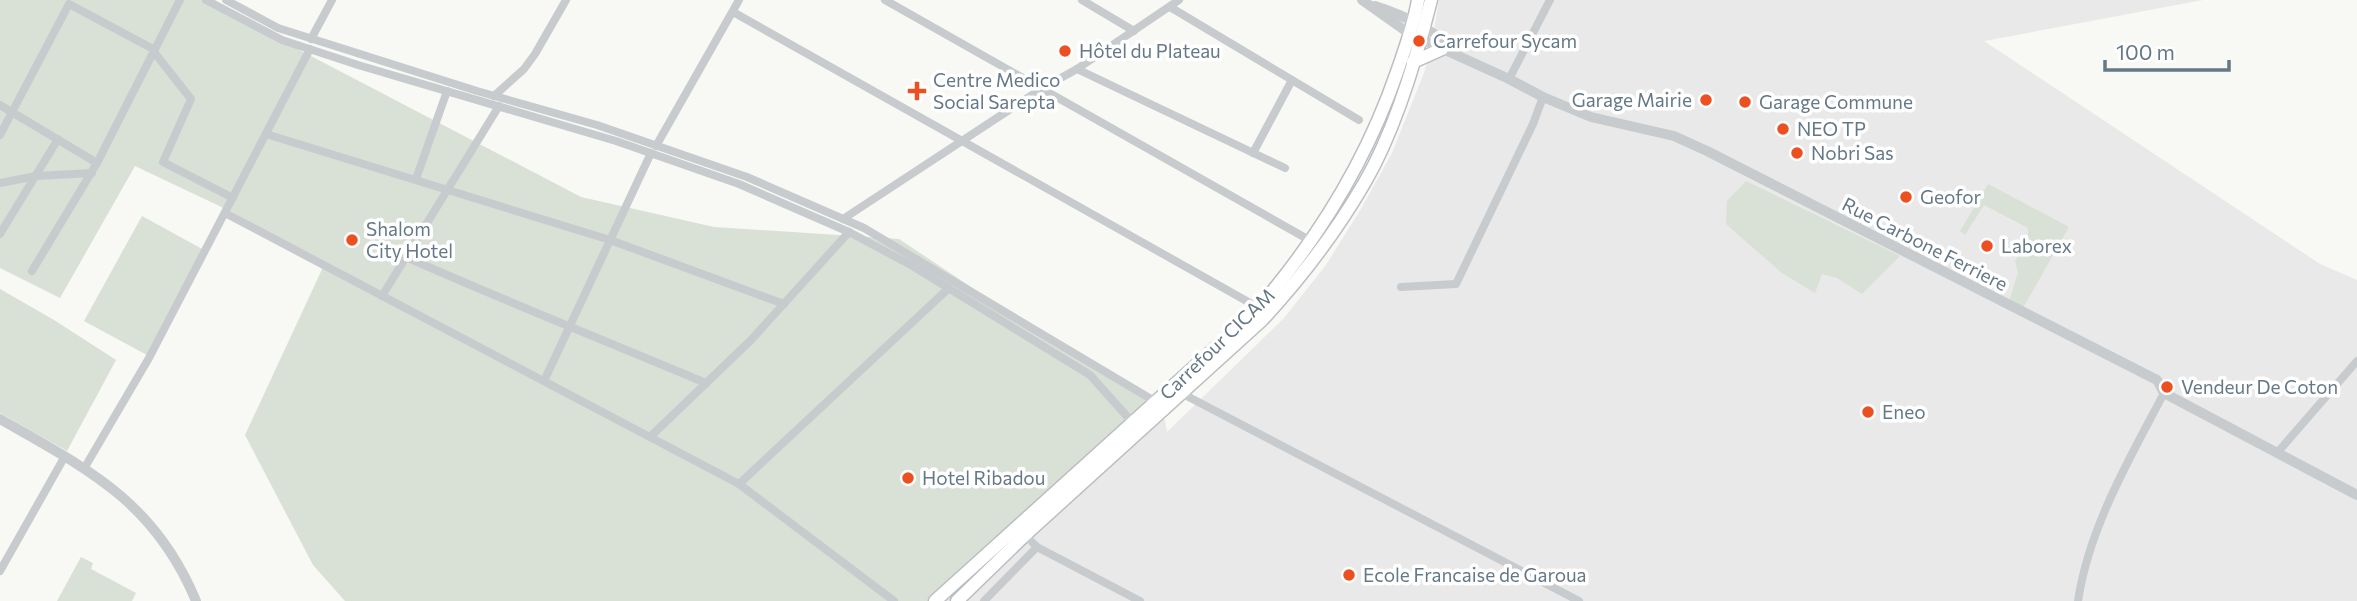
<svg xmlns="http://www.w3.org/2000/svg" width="2357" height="601" viewBox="0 0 2357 601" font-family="Commissioner,sans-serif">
<rect width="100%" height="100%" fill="#f8f8f4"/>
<polygon fill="#e8e9e8" points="1439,0 2203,0 1984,41 2320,264 2357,280 2357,601 942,601 1161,400 1167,432 1284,318 1326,265 1362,207 1392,153 1424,73 1430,52"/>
<g fill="#d9e0d5">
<polygon points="0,0 204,0 581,197 714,227 899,239 1031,327 1161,400 942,601 345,601 313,565 245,435 324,265 230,211 135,166 60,298 0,268"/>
<polygon points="1746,181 1900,256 1862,294 1837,278 1822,274 1815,293 1782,273 1726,224 1727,201"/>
<polygon points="1988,184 2069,227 2023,308 2009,301 2018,273 2015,261 2028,242 2028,228 1984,205 1965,235 1960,231"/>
<polygon points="142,216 204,250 147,355 84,321"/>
<polygon points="0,289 54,320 116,360 67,451 0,413"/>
<polygon points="81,557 93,563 91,569 136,593 132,601 57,601"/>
</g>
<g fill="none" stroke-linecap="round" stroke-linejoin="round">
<defs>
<g id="primary">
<polyline points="1413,62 1442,49"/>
<path d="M935,601L1255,312C1317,241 1366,162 1397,72C1405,48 1414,25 1418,0"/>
<path d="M957,601L1025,535L1262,320C1301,278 1336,232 1365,182C1394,132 1417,56 1431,0"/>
</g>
</defs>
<use href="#primary" stroke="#babec2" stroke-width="15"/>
<g stroke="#c7cbce" stroke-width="8">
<polyline points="206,0 282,40 358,65 616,141 739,184 849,232 911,265 1090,375 1133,423"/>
<polyline points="226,0 278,28 477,91 597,125 747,177 864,228 1156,402"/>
<polyline points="885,0 1311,241"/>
<polyline points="1082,0 1134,31"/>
<polyline points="1170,7 1359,120"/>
<polyline points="733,12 1259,308"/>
<polyline points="311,39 332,0"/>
<polyline points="154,52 191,99 163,162 233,198"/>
<polyline points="1077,69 1285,168"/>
<polyline points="1509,79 1550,0"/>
<polyline points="494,96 524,69 535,54 566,0"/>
<polyline points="0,105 97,163"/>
<polyline points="266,134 610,240 784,304"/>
<polyline points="0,135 69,4 155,50"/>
<polyline points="656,146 739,0"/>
<polyline points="1253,153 1292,80"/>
<polyline points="416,179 447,91"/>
<polyline points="0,183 36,176 92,173"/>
<polyline points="225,213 739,484 894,601"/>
<polyline points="843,219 1041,89 1077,69 1179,0"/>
<polyline points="0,234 58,139"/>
<path d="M406,257C505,301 606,341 706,383"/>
<polyline points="32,271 97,163 180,0"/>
<polyline points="1401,287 1456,284 1533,124 1543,97"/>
<polyline points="382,296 499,106"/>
<polyline points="544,381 651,153"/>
<polyline points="1181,393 1579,601"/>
<polyline points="650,437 751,340 849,232"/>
<polyline points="2277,453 2357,361"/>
<polyline points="85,467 149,358 310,49"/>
<polyline points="739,484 949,288"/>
<polyline points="1025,535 1037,547 1140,601"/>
<polyline points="0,571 65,456"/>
<polyline points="984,601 1037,547"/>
<path d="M2078,601C2089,527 2130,458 2164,393"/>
</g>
<g stroke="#c7cbce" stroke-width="10">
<polyline points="1362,0 1410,34 1509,79 1543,97 1591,117 1674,136 1707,151 2157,380 2164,393 2357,495"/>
<path d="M1375,6C1404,15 1434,31 1456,51"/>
<path d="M0,419C88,469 155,502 196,601"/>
</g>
<use href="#primary" stroke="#fff" stroke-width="12"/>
</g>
<g fill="#ec5020" stroke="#fff" stroke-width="2.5">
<circle cx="1419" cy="41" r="7"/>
<circle cx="1065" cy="51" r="7"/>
<path d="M913.5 80.5h7v7h7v7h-7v7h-7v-7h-7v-7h7z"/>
<circle cx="1706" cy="100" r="7"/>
<circle cx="1745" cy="102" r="7"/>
<circle cx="1783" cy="129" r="7"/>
<circle cx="1797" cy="153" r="7"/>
<circle cx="1906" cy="197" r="7"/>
<circle cx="352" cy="240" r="7"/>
<circle cx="1987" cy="246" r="7"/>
<circle cx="2167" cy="387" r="7"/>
<circle cx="1868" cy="412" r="7"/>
<circle cx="908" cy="478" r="7"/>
<circle cx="1349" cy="575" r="7"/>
</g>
<g text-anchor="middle" stroke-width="7" stroke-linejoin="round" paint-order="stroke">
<g font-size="19" fill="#657887" stroke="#fff" text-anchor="start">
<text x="1433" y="48">Carrefour Sycam</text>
<text x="1079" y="58">Hôtel du Plateau</text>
<text x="933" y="87">Centre Medico<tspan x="933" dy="22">Social Sarepta</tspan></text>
<text x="1692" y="107" text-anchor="end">Garage Mairie</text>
<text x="1759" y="109">Garage Commune</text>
<text x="1797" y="136">NEO TP</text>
<text x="1811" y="160">Nobri Sas</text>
<text x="1920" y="204">Geofor</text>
<text x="366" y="236">Shalom<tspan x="366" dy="22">City Hotel</tspan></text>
<text x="2001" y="253">Laborex</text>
<text x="2181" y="394">Vendeur De Coton</text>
<text x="1882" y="419">Eneo</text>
<text x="922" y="485">Hotel Ribadou</text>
<text x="1363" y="582">Ecole Francaise de Garoua</text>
</g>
<g font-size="19" fill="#657887" stroke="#fff">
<text transform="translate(1925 244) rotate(27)" y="7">Rue Carbone Ferriere</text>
<text transform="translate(1217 344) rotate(-44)" y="7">Carrefour CICAM</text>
</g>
</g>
<path d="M2105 60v10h124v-10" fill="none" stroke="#657887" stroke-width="3.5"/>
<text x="2116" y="60" font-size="21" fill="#657887" stroke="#ffffff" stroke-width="5" paint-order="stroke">100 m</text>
</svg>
